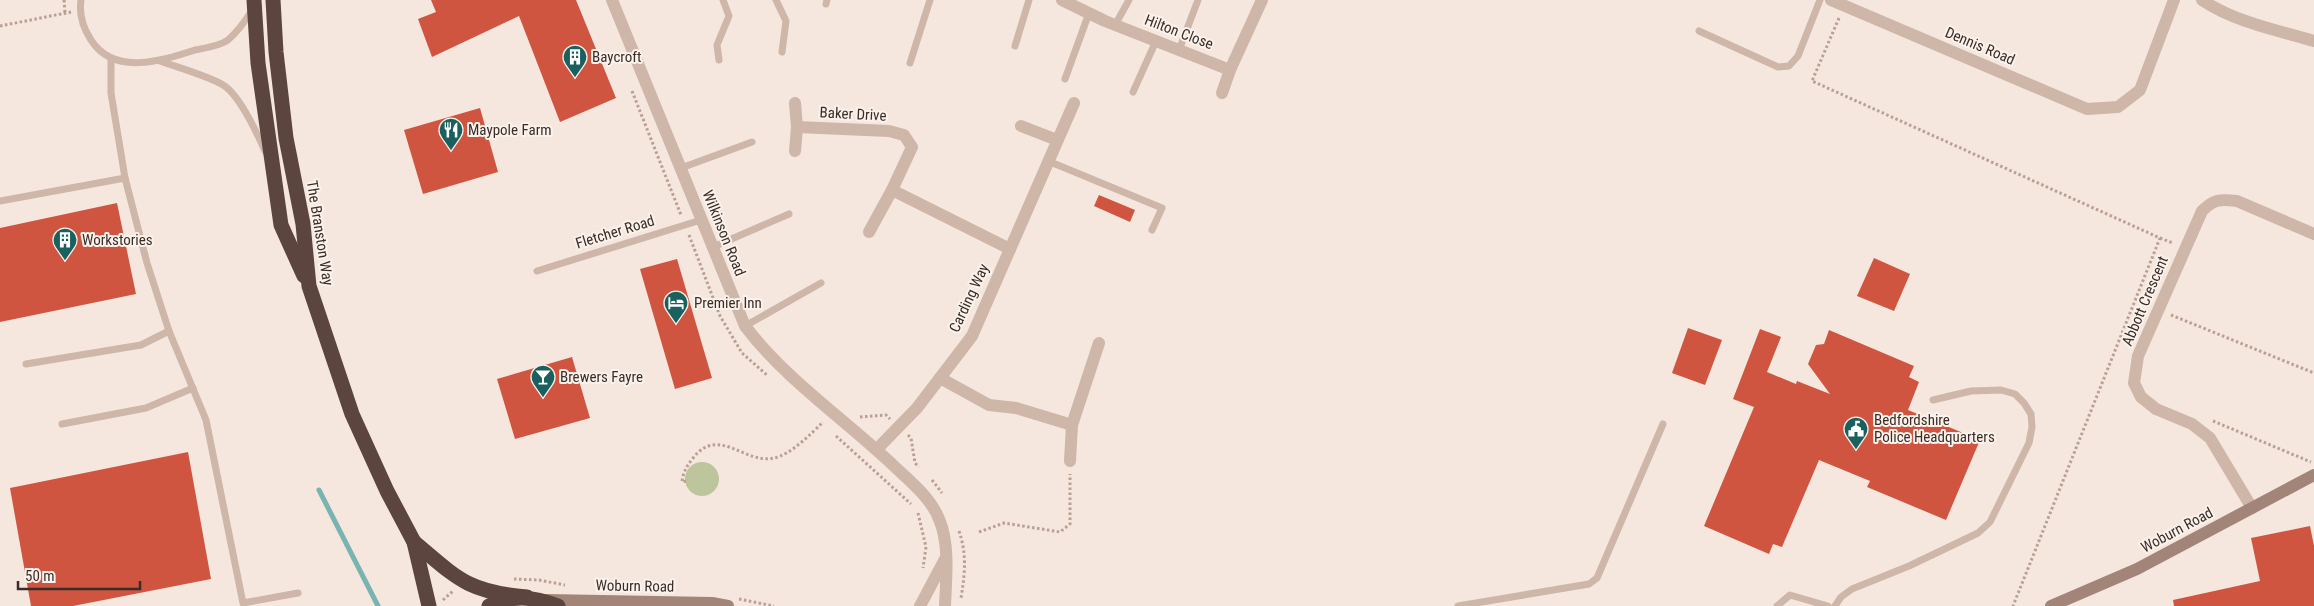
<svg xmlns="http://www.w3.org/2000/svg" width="2314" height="606" viewBox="0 0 2314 606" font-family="'Roboto Condensed',sans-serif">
<rect width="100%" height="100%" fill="#f5e7de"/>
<circle fill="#bcc59c" cx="702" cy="479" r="17"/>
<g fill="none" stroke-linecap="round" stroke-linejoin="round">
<polyline stroke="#7ab4b1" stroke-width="5" points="319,490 378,606"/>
</g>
<g fill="#d05540">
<polygon points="431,0 576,0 616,98 560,122 519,16 432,57 418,19 436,12"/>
<polygon points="480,108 498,172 423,194 404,130"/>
<polygon points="1099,195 1135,210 1130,222 1094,206"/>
<polygon points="117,203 136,294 0,322 0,228"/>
<polygon points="1874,258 1910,274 1894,311 1857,296"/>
<polygon points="677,259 712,378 675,389 640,269"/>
<polygon points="1688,328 1722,340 1705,385 1672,373"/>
<polygon points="1760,329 1781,337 1767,372 1796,384 1797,381 1830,394 1808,364 1816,345 1824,344 1829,330 1914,366 1909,377 1919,382 1908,410 1980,440 1946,520 1867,487 1870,481 1819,460 1782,547 1773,544 1769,554 1704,526 1754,407 1733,399"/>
<polygon points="572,357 590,418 515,439 497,379"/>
<polygon points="188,452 211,579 73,606 31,606 10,488"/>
<polygon points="2310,526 2314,546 2314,606 2174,606 2173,600 2260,581 2251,538"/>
</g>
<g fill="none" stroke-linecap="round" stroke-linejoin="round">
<g stroke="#ba9f92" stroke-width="3" stroke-dasharray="2.5 2.5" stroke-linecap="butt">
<polyline points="64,0 65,13"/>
<polyline points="1839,18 1812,81 2160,238 2013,606"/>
<polyline points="0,26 71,12"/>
<polyline points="632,91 681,215"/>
<polyline points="689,235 720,316 742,353 768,376"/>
<polyline points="2160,238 2173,243"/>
<polyline points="2171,315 2314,373"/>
<polyline points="860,417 886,415 890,419"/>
<polyline points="2213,421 2311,462"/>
<polyline points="908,435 911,438 915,463 919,467"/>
<polyline points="836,436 911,504"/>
<polyline points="932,480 942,493"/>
<path d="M686,481L682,482C683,472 687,466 693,458C719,425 745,465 774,458C790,455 811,434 823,422"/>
<polyline points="918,513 926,547 923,568"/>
<path d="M959,531C967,554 965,574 961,598"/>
<polyline points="979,532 1004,523 1060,532 1070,524 1070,474"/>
<polyline points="514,579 539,580 565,585"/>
<polyline points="739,599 774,606"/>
<polyline points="443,600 453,591"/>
</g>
<g stroke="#ceb6a8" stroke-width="7">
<path d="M81,0C79,14 83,28 91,40C114,76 161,61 195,50C205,48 220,46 228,40C237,32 246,20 252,10"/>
<polyline points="776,0 786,21 782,52"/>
<polyline points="826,4 827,0"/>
<polyline points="1115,25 1129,0"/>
<polyline points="1699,31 1778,67 1789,66 1798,56 1820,0"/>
<polyline points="1015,46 1029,0"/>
<polyline points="1179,50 1198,0"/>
<polyline points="111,60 111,93 125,178 147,263 169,331 206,420 243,603 298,593"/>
<polyline points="719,60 717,45 729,16 723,0"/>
<path d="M160,61C176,67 215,78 226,87C241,99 257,133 265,151"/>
<polyline points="910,63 930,0"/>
<polyline points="1065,79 1089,13"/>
<polyline points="1133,92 1156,41"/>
<polyline points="1048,161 1162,208 1152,230"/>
<polyline points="681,168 752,142"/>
<polyline points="0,201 125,178"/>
<polyline points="713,247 789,214"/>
<polyline points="537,271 701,220"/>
<polyline points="745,326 821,283"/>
<polyline points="26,364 141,345 169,331"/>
<polyline points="62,424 146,408 193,388"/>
<polyline points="1458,606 1589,584 1597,578 1663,424"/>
<polyline points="1777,606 1790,595 1828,606"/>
<polyline points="1835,606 1841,597 1852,589 1909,566 1978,533 1990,522 2029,443 2032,427 2031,414 2024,403 2015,394 2001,390 1971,391 1933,400"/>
</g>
<g stroke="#ceb6a8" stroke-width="12">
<path d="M612,0L745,326C786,380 846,420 895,467C911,482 931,498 939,519C950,544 946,579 945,606"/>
<polyline points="1062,0 1105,21 1230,70 1262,0"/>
<polyline points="1831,0 2087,109 2118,107 2140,90 2174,0"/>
<path d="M2202,0C2235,22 2276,30 2314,41"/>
<polyline points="1222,93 1230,70"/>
<polyline points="795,103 797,127 889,131 904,135 912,147 892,190 1010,249"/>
<polyline points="1021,126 1057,140"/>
<polyline points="795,151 797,127"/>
<polyline points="869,232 892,190"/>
<polyline points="940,378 989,405 1016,408 1072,425 1099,343"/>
<polyline points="877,449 917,408 972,336 1074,103"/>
<polyline points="1070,461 1072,425"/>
<path d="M2252,508L2210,438L2192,424L2156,409L2141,397L2134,383L2138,356L2202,211C2214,199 2220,199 2237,201L2314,234"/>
<polyline points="920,606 945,559"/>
</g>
<g stroke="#a28479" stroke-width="12">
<polyline points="546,600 712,603 728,606"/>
<polyline points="2051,606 2137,569 2314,475"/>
</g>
<g stroke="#5c453f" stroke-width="15">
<polyline points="254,0 258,63 281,225 304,276"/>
<polyline points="273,0 276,52 286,138 303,224 309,286 352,414 387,491 414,542 429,606"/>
<path d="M414,542C457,578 467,592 527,597"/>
<path d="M489,606C513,594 534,597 558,606"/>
</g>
</g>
<defs>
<symbol id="building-pin" viewBox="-11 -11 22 30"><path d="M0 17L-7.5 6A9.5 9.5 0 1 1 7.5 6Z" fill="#1a605e" stroke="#fbf2eb"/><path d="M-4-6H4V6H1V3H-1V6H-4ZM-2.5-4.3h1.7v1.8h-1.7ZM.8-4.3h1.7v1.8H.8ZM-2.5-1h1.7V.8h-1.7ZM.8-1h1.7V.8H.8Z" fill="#fff"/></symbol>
<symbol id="restaurant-pin" viewBox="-11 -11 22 30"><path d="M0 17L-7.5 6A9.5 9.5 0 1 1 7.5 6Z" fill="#1a605e" stroke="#fbf2eb"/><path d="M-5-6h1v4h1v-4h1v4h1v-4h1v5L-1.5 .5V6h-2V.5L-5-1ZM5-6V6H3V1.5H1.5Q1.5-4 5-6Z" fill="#fff"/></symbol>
<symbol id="hotel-pin" viewBox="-11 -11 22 30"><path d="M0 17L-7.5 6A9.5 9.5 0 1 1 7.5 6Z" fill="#1a605e" stroke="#fbf2eb"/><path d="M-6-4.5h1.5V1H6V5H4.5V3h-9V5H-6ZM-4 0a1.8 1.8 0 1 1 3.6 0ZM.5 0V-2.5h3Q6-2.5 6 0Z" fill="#fff"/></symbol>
<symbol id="bar-pin" viewBox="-11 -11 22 30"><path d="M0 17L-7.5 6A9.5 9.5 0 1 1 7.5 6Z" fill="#1a605e" stroke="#fbf2eb"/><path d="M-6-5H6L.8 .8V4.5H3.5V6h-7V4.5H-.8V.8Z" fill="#fff"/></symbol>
<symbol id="civic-pin" viewBox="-11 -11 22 30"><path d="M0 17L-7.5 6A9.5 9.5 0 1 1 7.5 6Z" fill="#1a605e" stroke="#fbf2eb"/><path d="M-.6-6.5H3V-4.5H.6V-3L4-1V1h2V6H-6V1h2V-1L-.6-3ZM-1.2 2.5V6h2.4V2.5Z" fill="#fff"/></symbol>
</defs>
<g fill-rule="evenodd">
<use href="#building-pin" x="561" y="43" width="28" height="38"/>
<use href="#restaurant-pin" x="437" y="116" width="28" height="38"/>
<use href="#building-pin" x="51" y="226" width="28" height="38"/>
<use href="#hotel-pin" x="662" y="289" width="28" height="38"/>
<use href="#bar-pin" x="529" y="363" width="28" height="38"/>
<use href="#civic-pin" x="1842" y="415" width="28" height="38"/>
</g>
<g text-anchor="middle" stroke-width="4" stroke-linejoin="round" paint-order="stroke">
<g font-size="15" fill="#3a2d29" stroke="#fbf2eb">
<text transform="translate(1179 32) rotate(21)" y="5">Hilton Close</text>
<text transform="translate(1980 46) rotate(23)" y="5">Dennis Road</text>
<text transform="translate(853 114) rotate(3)" y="5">Baker Drive</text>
<text transform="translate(615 232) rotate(-17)" y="5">Fletcher Road</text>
<text transform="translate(320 233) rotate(81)" y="5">The Branston Way</text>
<text transform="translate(724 233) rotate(68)" y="5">Wilkinson Road</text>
<text transform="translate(969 298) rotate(-65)" y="5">Carding Way</text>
<text transform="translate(2145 301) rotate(-67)" y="5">Abbott Crescent</text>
<text transform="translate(2177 530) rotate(-28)" y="5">Woburn Road</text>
<text transform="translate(635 586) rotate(1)" y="5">Woburn Road</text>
</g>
<g font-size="15" fill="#3a2d29" stroke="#fbf2eb" text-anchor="start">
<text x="592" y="62">Baycroft</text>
<text x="468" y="135">Maypole Farm</text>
<text x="82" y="245">Workstories</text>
<text x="694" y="308">Premier Inn</text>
<text x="560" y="382">Brewers Fayre</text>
<text x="1874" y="425">Bedfordshire<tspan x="1874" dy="17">Police Headquarters</tspan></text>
</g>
</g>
<path d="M18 581v8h122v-8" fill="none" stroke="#3a2d29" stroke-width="2.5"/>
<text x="25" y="581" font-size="15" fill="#3a2d29" stroke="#fbf2eb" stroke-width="4" paint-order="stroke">50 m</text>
</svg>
